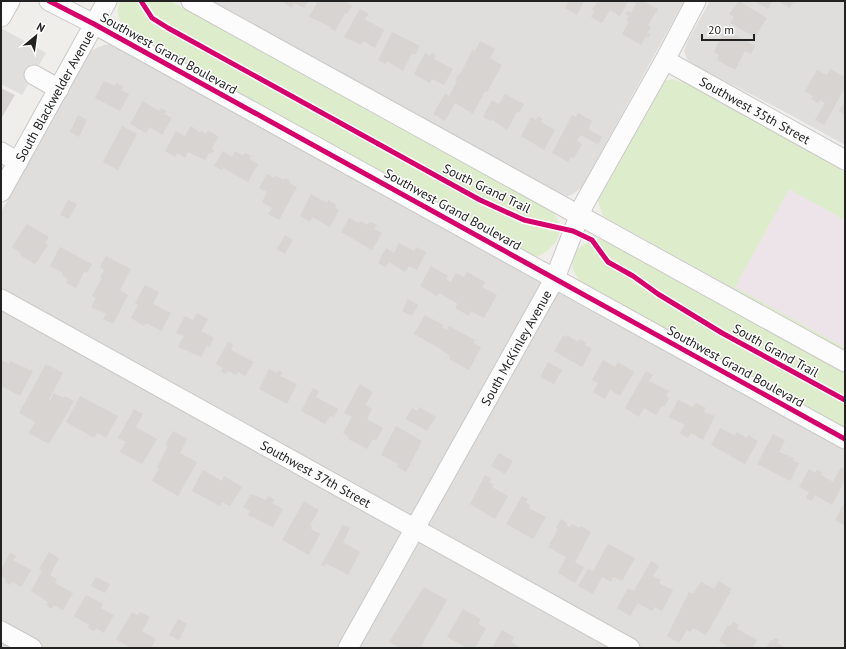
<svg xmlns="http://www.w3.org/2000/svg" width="846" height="649" viewBox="0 0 846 649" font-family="'PT Sans',sans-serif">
<rect width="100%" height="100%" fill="#f0eeeb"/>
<g fill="#dfdedc">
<polygon points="207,1 684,1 582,187 573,194 566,197"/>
<polygon points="710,1 845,1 845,145 787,113 696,66 687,59 684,51 688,40"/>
<polygon points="113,44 845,448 845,648 1,648 1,212 84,62 92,50 104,45"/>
</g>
<polygon fill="#ede4e9" points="789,188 845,220 845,348 734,287"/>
<g fill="#ddeccb">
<path d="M120,1H170L549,209C563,221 564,236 550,248C547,251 541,256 537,256C533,256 528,253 525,252L129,34C120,24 115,14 120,1Z"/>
<polygon points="672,79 689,84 845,172 845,220 789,189 735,287 845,348 845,350 603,216 598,201 665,81"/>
<path d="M595,239H600L608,242L845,373V429L587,287C565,270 567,249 595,239Z"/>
</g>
<polygon fill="#e0dfde" points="1,28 46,53 22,95 1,84"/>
<g fill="#d7d4d2">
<polygon points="281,1 308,1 304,8 294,3 292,8"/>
<polygon points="318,1 344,1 352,6 347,14 345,13 335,31 330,28 331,27 309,17"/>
<polygon points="569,1 584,1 577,15 565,8"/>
<polygon points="594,1 628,1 620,16 610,10 602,23 591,17 595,11 592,10 597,2"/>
<polygon points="637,1 643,1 658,9 648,25 651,27 647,33 650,34 648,38 646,36 641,45 622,34 629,22 626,20 629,16 626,14 628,11 631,13"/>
<polygon points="739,1 767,18 755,37 730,23 734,17 729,14"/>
<polygon points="754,1 772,1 768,9"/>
<polygon points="778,1 794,1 790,8"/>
<polygon points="360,9 369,14 365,19 384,30 375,48 363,41 361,45 344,37"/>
<polygon points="725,29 755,46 751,54 745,51 735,70 717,60 719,55 714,52"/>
<polygon points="392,32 420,46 415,55 412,53 403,71 387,61 385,64 378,60"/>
<polygon points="480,41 495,49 490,58 502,65 487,92 485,91 473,114 455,103 445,121 433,114 445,94 449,96 457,81 455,80 458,75 459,76 473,49 475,51"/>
<polygon points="425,53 430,56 432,53 436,55 434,59 453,69 444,85 432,79 430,83 414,74"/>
<polygon points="830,69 845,77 845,88 824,125 815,120 825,103 820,100 818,103 811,99 813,96 805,91 817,70 827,75"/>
<polygon points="104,81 115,86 116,83 123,87 121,90 129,94 120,111 95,98"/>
<polygon points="1,88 15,95 1,119"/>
<polygon points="505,94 524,104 519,113 517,112 507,130 492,119 491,121 483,117 492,100 499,104"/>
<polygon points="143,101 159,111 161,108 166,111 164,114 172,118 162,135 150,127 146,133 130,124"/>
<polygon points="845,101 845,114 839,111"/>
<polygon points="578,113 592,121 588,129 602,137 598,145 581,135 577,141 582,144 574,158 571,157 568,162 552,153 572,115 576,117"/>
<polygon points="78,115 87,120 79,137 70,132"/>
<polygon points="538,116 543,119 541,122 555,130 544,150 521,136 531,117 536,120"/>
<polygon points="122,126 137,134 118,170 103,162"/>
<polygon points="191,126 200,133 201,131 206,134 208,130 219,137 212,147 214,152 209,153 205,160 188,152 185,158 178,153 175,157 165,151 176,131 185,136"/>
<polygon points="223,151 232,157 235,151 243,156 245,153 251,156 249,159 258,164 248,182 223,168 222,170 214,166"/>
<polygon points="267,174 274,178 275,175 284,180 285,178 290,180 289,183 297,187 279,220 268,214 272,208 262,202 267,192 259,188"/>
<polygon points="311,194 327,203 328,200 336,205 335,208 339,210 330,227 312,217 310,222 300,216"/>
<polygon points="68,200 77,204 69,219 60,215"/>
<polygon points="349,218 359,223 360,221 368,225 370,222 377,225 374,229 382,233 372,250 341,232"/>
<polygon points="27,224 49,237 45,243 48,245 35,264 20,255 21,253 12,247"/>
<polygon points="285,235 293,240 285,254 277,249"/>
<polygon points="399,243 414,251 416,247 426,252 417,270 409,266 405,272 389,262 386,267 378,263 386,248 394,253"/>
<polygon points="60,247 92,264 87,273 84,272 76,288 66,283 68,279 62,275 63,273 50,266"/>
<polygon points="106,256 131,269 120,290 128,295 113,324 103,319 106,314 91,307 96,298 92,296 102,278 100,277 104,270 100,267"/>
<polygon points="431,266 448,276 446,279 451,282 456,273 464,277 467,272 485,282 482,287 497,295 484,318 471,311 469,316 455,308 458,304 439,293 437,296 420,286"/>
<polygon points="145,285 159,292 153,304 171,313 161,331 146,323 144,326 131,318 138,305 135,303"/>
<polygon points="408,299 418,305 412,316 402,311"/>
<polygon points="197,313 208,319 201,331 214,338 209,347 207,345 201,357 178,347 184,336 176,333 185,316 193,320"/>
<polygon points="425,315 443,325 442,327 447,330 449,326 475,340 473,343 481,347 469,370 449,359 450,356 437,347 414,334"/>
<polygon points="567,335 578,342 580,339 586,343 585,345 592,349 582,367 554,351 563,336 566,337"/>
<polygon points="228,342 233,345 231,350 254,362 245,376 238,372 236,375 228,371 226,374 221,372 223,368 216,364"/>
<polygon points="603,360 615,367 618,362 634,372 620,396 610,390 605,399 593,392 598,383 592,380"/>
<polygon points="3,361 9,364 10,361 33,371 20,396 1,386 1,365"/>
<polygon points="548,362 562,370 554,384 540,377"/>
<polygon points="46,364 63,373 49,399 50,401 54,393 63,398 65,396 74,401 49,444 29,433 35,422 19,413"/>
<polygon points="269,369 277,373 278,370 282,372 280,376 297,384 287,404 259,389"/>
<polygon points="646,371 653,375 649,381 669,391 666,396 669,398 664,407 662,406 656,415 644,408 639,417 625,408"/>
<polygon points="360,384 373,392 365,405 372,409 367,419 383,428 376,441 373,439 367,449 348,439 349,437 343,433 352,417 344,413"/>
<polygon points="313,388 319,391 316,397 338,409 334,417 330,416 325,424 301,411"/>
<polygon points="80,396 118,416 106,438 97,433 94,438 66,422"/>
<polygon points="678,400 693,407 696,403 706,408 704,412 715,416 703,440 691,433 688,438 680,433 685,425 669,417"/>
<polygon points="419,407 436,417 427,431 406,419 412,408 417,411"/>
<polygon points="134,409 143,414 136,427 157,439 142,464 120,452 126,442 118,438"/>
<polygon points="396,426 422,441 406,472 397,467 398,464 381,455"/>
<polygon points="720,428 735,436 736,432 747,438 748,435 758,441 745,464 711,445"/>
<polygon points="173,431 187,439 180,453 197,462 178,496 152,481 159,468 157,467 168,446 165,445"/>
<polygon points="773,434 785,440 779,452 794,458 793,460 799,463 790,481 757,464"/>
<polygon points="499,453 513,461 505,474 491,466"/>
<polygon points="841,467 845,470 845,480 832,505 815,495 812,501 806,498 809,492 799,487 809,469 815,473 817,470 822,473 821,475 833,482"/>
<polygon points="203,470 222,481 224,476 242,487 230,506 222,502 220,506 192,491"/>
<polygon points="485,475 492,479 489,482 494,485 492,487 508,496 495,519 470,504"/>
<polygon points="251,494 266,500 268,496 275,500 272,503 283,509 273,527 248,515 250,511 243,507"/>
<polygon points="522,496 528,499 526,502 530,505 529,508 546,517 533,539 506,524"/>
<polygon points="304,501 319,510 310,525 312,526 311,529 320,534 309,555 282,540"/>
<polygon points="845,502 845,526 835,520"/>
<polygon points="561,519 567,523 566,525 570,527 572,524 580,528 581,526 591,532 575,562 584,567 575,583 558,573 566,557 548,547 558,529 556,528"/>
<polygon points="343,525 350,528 343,542 360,552 348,575 326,563 325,566 321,565"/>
<polygon points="608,544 635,558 622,581 613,577 611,582 602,577 593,594 578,586 588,569 593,571"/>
<polygon points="49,552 59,558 50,575 57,579 55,583 73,593 63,610 54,605 52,609 46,605 48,602 31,591 42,571 39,569"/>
<polygon points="10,553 16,556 13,560 31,570 21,587 12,582 10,585 5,582 6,579 1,576 1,570"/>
<polygon points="651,561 659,566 653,576 661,580 659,583 673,590 662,611 655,607 652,611 638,603 630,616 617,608 628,588 634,591"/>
<polygon points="96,577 110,584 105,593 91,586"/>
<polygon points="719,581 732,589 706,635 693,628 690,632 687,630 679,643 667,636 689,592 693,594 701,582 714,589"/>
<polygon points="424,587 447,600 420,648 400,648 389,642"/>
<polygon points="86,595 103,604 101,608 114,615 104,633 96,628 94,631 88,628 89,625 74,616"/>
<polygon points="463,609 481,619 478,624 486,628 475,648 467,648 447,637"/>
<polygon points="132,612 138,615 140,612 150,617 142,631 156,639 151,648 131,648 116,639"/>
<polygon points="178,619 187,624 179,640 169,635"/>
<polygon points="733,622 739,625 737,629 757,640 752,648 726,648 727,646 719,641 728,625 730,626"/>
<polygon points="502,630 514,637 511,642 521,648 492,648"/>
<polygon points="775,638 779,640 777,643 786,648 766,648 771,640 773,641"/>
</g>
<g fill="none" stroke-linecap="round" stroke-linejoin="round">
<defs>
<g id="minor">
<polyline points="49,1 94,24 845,439"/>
<polyline points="191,1 845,362"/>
<polyline points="1,17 10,1"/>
<path id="s1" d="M665,60L845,160"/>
<polyline points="34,75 59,89"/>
<polyline points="1,152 18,162"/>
<path id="s2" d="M1,192L107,1"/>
<path id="s3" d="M1,299L630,648"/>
<polyline points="1,631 32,648"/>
<path id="s4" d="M348,648L555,278L584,204L665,60L696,1"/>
</g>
</defs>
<use href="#minor" stroke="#c9c8c7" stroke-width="21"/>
<use href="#minor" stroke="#fdfcfc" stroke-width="19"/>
<defs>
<g id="cycleway">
<polyline points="49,1 94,24 845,439"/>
<polyline points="141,1 152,18 168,28 480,200 524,220 573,231 592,240 608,262 633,276 658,294 722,333 845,400"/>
</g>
</defs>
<use href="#cycleway" stroke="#fff" stroke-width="8"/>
<use href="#cycleway" stroke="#d6006c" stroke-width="5"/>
</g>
<g text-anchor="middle" stroke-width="3" stroke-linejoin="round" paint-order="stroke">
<g font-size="13" fill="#222" stroke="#fff">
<text transform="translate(169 53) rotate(29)" y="5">Southwest Grand Boulevard</text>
<text dy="5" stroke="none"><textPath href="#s2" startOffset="110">South Blackwelder Avenue</textPath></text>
<text dy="5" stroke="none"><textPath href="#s1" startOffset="103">Southwest 35th Street</textPath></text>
<text transform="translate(487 188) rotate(26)" y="5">South Grand Trail</text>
<text transform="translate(453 209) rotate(29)" y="5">Southwest Grand Boulevard</text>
<text dy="5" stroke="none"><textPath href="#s4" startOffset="344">South McKinley Avenue</textPath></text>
<text transform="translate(776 350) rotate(29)" y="5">South Grand Trail</text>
<text transform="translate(736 366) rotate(29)" y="5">Southwest Grand Boulevard</text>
<text dy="5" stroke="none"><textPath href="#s3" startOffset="360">Southwest 37th Street</textPath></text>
</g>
</g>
<rect width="846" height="649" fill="none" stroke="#222222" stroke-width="4"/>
<g transform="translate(36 36) rotate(29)" stroke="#ffffff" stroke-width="3" paint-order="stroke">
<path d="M0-3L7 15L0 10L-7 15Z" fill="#222222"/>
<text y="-6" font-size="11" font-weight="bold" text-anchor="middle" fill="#222222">N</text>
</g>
<path d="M702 34v6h52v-6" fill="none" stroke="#222222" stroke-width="2"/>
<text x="708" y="34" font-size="12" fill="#222222" stroke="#ffffff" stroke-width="3" paint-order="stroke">20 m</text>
</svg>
